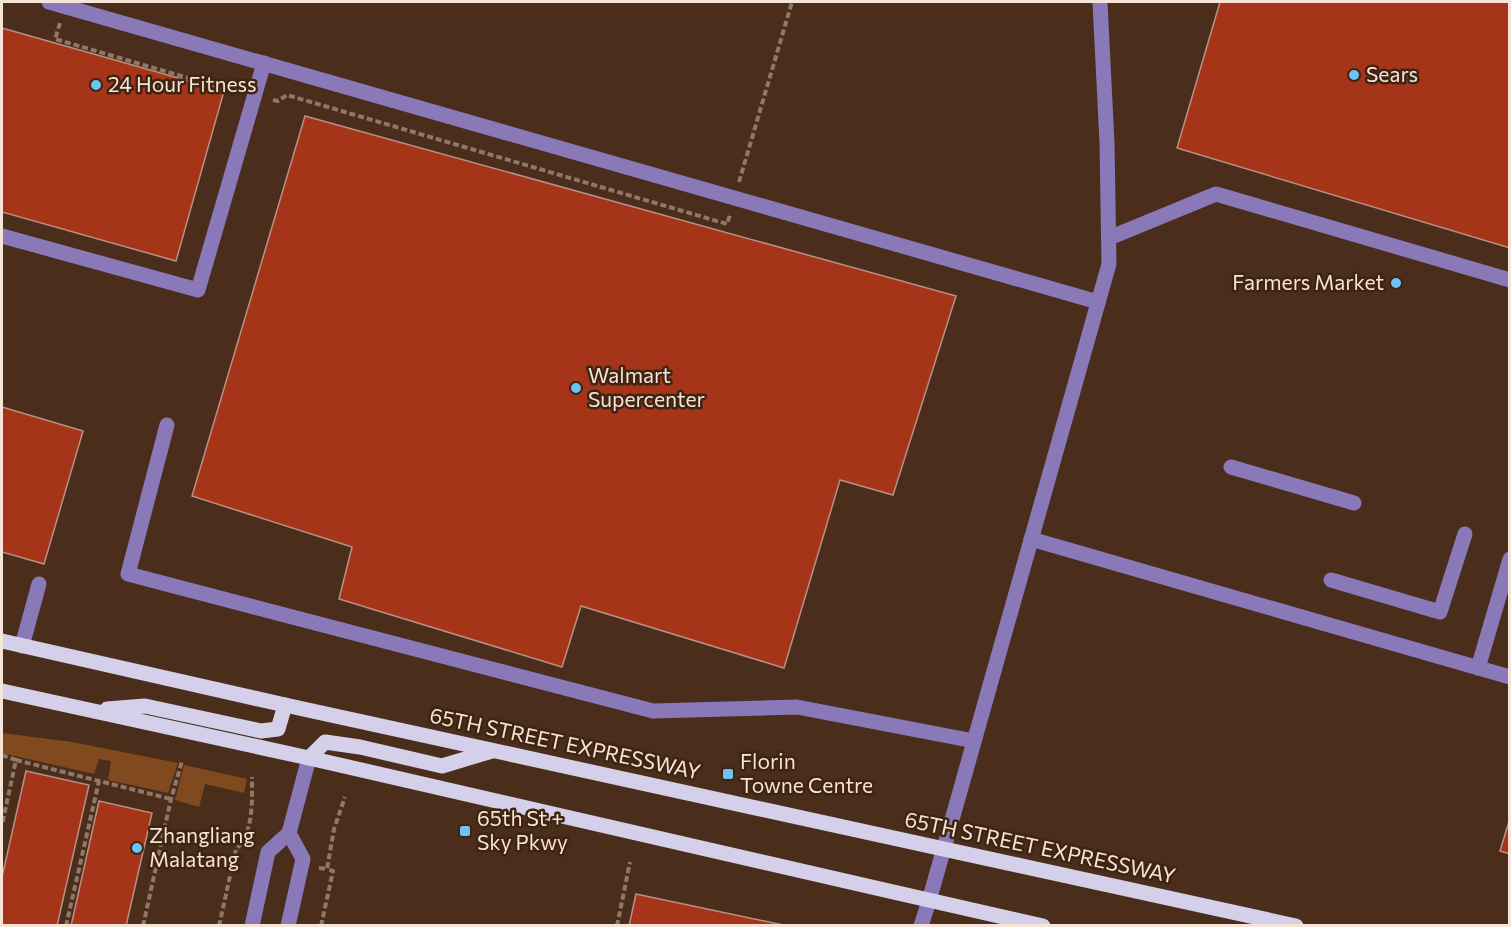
<svg xmlns="http://www.w3.org/2000/svg" width="1511" height="927" viewBox="0 0 1511 927" font-family="Commissioner,sans-serif">
<rect width="100%" height="100%" fill="#4a2e1b"/>
<g fill="#81491e">
<polygon points="2,733 72,742 178,763 168,793 108,780 111,761 99,759 94,774 2,753"/>
<polygon points="184,765 247,779 244,793 205,784 199,807 175,800"/>
</g>
<g fill="#a63419" stroke="#b89086" stroke-width="1.5">
<polygon points="1220,2 1510,2 1510,248 1177,148"/>
<polygon points="2,28 224,91 176,261 2,212"/>
<polygon points="305,116 956,296 893,495 840,480 784,668 581,606 562,667 339,599 352,547 192,496"/>
<polygon points="2,407 83,431 44,564 2,552"/>
<polygon points="26,771 89,785 57,926 2,926 2,877"/>
<polygon points="99,801 152,813 126,926 71,926"/>
<polygon points="1510,818 1510,854 1500,851"/>
<polygon points="636,894 788,926 629,926"/>
</g>
<g fill="none" stroke-linecap="round" stroke-linejoin="round">
<g stroke="#907868" stroke-width="4" stroke-dasharray="6 3" stroke-linecap="butt">
<polyline points="60,23 55,39 236,92"/>
<polyline points="273,100 278,101 287,95 727,224 730,215"/>
<polyline points="739,182 792,2"/>
<polyline points="2,755 16,760 2,825"/>
<polyline points="16,760 99,781"/>
<polyline points="319,868 327,869 334,829 345,797"/>
<polyline points="66,926 99,781 171,799"/>
<polyline points="143,926 171,799 182,761"/>
<path d="M219,926L236,849C254,834 252,798 252,777"/>
<polyline points="321,926 333,871 327,869"/>
<polyline points="617,926 630,862"/>
</g>
<g stroke="#8979b9" stroke-width="15">
<polyline points="49,2 1098,302"/>
<polyline points="2,236 198,290 264,63"/>
<polyline points="1109,238 1216,194 1510,280"/>
<polyline points="167,425 128,574 653,711 797,707 974,741"/>
<polyline points="1231,467 1354,503"/>
<polyline points="1031,539 1510,677"/>
<polyline points="1331,580 1440,612 1465,534"/>
<polyline points="22,646 39,584"/>
<polyline points="1478,668 1510,559"/>
<polyline points="252,926 268,852 289,833 309,758"/>
<polyline points="288,926 303,859 289,833"/>
<polyline points="921,926 929,901 1109,264 1107,143 1100,2"/>
</g>
<g stroke="#d5d0ea" stroke-width="15">
<polyline points="2,641 285,705 1296,926"/>
<polyline points="2,691 309,758 889,891 1043,926"/>
<polyline points="107,709 145,706 261,731 278,729 285,705"/>
<polyline points="309,758 325,742 360,747 442,766 492,751"/>
</g>
</g>
<g fill="#6cc3f2" stroke="#3f2411" stroke-width="2">
<circle cx="1354" cy="75" r="6"/>
<circle cx="96" cy="85" r="6"/>
<circle cx="1396" cy="283" r="6"/>
<circle cx="576" cy="388" r="6"/>
<rect x="722" y="768" width="12" height="12" rx="3"/>
<rect x="459" y="825" width="12" height="12" rx="3"/>
<circle cx="137" cy="848" r="6"/>
</g>
<g text-anchor="middle" stroke-width="5" stroke-linejoin="round" paint-order="stroke">
<g font-size="21" fill="#f6e4d8" stroke="#3f2411" text-anchor="start">
<text x="1366" y="82">Sears</text>
<text x="108" y="92">24 Hour Fitness</text>
<text x="1384" y="290" text-anchor="end">Farmers Market</text>
<text x="588" y="383">Walmart<tspan x="588" dy="24">Supercenter</tspan></text>
<text x="740" y="769">Florin<tspan x="740" dy="24">Towne Centre</tspan></text>
<text x="477" y="826">65th St +<tspan x="477" dy="24">Sky Pkwy</tspan></text>
<text x="149" y="843">Zhangliang<tspan x="149" dy="24">Malatang</tspan></text>
</g>
<g font-size="21" fill="#f6e4d8" stroke="#3f2411">
<text transform="translate(565 744) rotate(12)" y="7">65TH STREET EXPRESSWAY</text>
<text transform="translate(1040 848) rotate(12)" y="7">65TH STREET EXPRESSWAY</text>
</g>
</g>
<rect width="1511" height="927" fill="none" stroke="#f6e4d8" stroke-width="6"/>
</svg>
